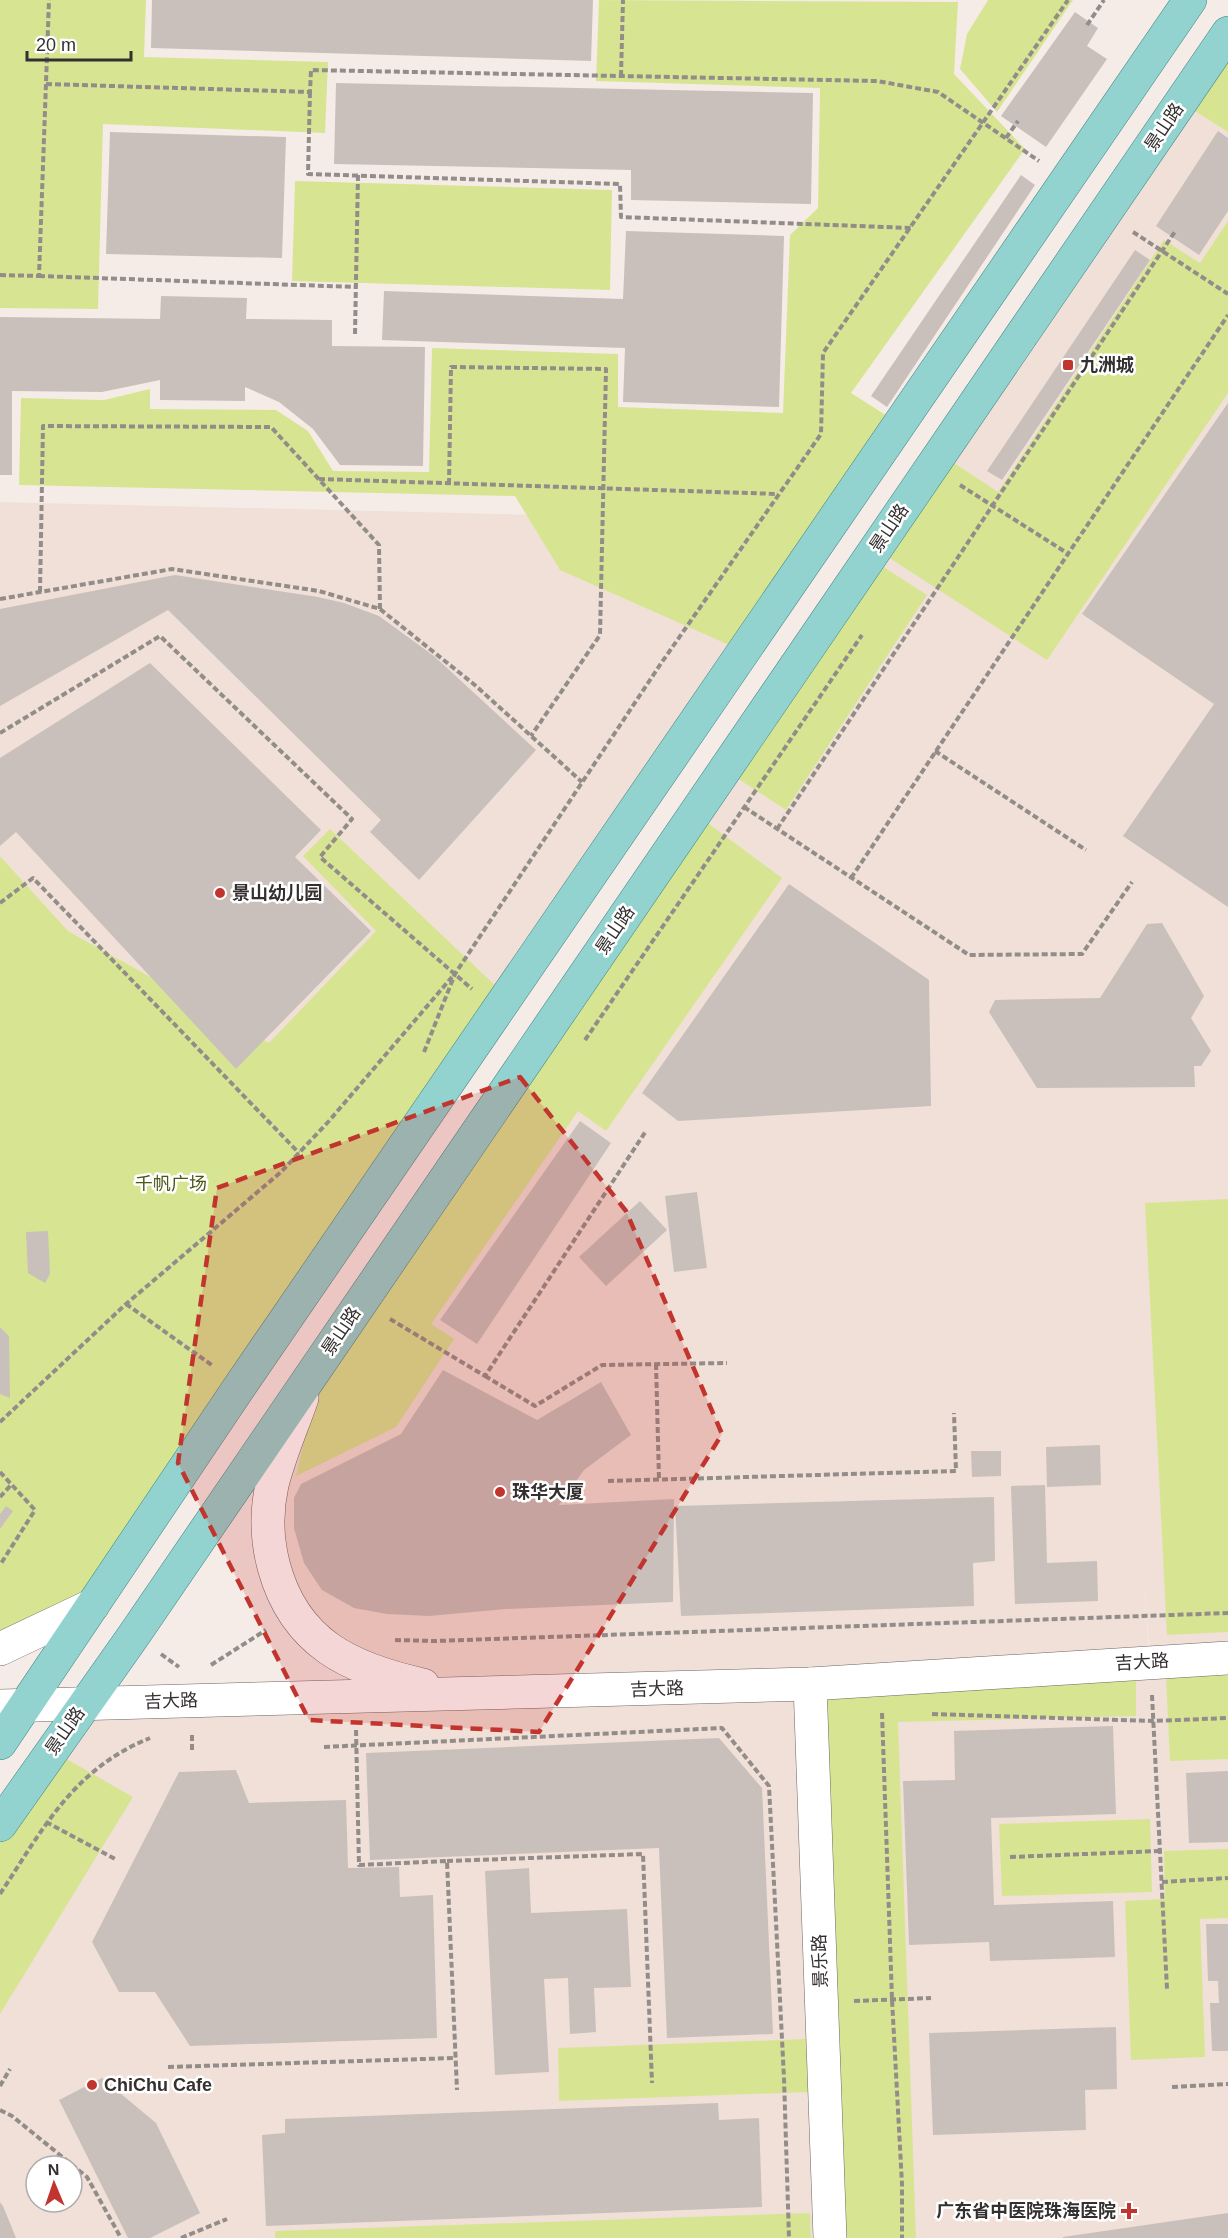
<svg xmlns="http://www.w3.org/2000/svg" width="1228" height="2238" viewBox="0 0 1228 2238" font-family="Arial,'Noto Sans SC',sans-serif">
<rect width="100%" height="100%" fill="#f5ece8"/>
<g fill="#f0e0d8" fill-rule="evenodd">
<path d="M1228,34V1657L1151,1661L1143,1580L1150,1661L1228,1658V2238H0V1830L85,1703L462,1694L334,1652L281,1585L284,1453ZM36,2166H72V2202H36Z"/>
<polygon points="0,502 830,522 417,1126 68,931 0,856"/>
</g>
<g fill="#d7e593">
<polygon points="0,0 146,0 144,57 328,62 325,133 103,124 98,309 0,308"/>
<polygon points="599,0 958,2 954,74 1025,149 851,393 895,421 736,648 560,570 515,496 19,485 21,398 104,400 150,389 150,409 276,410 308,431 333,471 429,472 432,348 618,354 618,407 783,413 790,235 818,208 820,88 596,81"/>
<polygon points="988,0 1073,0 997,112 960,69 967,34"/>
<polygon points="1228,49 1228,132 1187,106"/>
<polygon points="295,181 612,190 610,290 292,281"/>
<polygon points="1228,221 1228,393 1047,660 888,557 948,459 998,492 1164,240 1200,263"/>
<polygon points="879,564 927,595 786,810 737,778"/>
<polygon points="701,818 782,878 606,1131 578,1111 431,1324 454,1339 396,1427 296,1476 318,1382"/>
<polygon points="330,829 501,991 98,1591 0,1646 0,856 68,931 269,1043 376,931 303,856"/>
<polygon points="1228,1199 1228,1632 1167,1635 1145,1203"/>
<polygon points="1228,1674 1228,1759 1170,1761 1166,1677"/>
<polygon points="1136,1678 1136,1716 898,1722 916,2238 840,2238 823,1694"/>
<polygon points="56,1753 133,1797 0,2014 0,1836"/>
<polygon points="1150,1819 1152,1892 1002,1896 999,1824"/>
<polygon points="1228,1849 1228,1918 1200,1919 1205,2057 1131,2060 1125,1901 1165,1899 1164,1851"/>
<polygon points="807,2039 809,2092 559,2101 558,2048"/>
<polygon points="810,2213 811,2238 275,2238 275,2231"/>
</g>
<g fill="#c9c0bc">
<polygon points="152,0 593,0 591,61 151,48"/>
<polygon points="1075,12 1098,28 1087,46 1107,59 1046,147 1001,116"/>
<polygon points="336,83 813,93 811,204 631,200 631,170 334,164"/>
<polygon points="1218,131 1228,138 1228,211 1199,255 1156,226"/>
<polygon points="110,132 286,137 282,258 106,254"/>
<polygon points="1021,175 1035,185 887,407 871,396"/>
<polygon points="626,231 784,236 779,407 623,402 625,348 382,340 384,291 623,299"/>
<polygon points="1135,250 1150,260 1002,480 987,471"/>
<polygon points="161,296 247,298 246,319 332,320 332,346 425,347 423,466 340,465 313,429 279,402 245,387 245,401 160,400 160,380 102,392 12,391 12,475 0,475 0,317 160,319"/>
<polygon points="1228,403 1228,907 1123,836 1214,704 1082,614"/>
<polygon points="175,575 318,597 344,603 379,616 434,656 536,750 419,880 370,832 381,820 168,610 0,706 0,609"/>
<polygon points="150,663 321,830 295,857 371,931 236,1069 16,832 0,846 0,758"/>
<polygon points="789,884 929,980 931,1106 678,1121 642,1093"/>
<polygon points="1162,923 1204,996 1191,1018 1211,1051 1201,1066 1194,1066 1195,1087 1037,1088 989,1012 995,1000 1100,998 1147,924"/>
<polygon points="580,1121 611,1143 477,1344 440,1320"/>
<polygon points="697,1192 707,1268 674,1272 665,1196"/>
<polygon points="640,1201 667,1230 606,1286 579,1257"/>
<polygon points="48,1231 50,1274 45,1283 28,1273 26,1232"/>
<polygon points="0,1327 9,1336 10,1398 0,1394"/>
<polygon points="443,1370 537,1420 601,1382 631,1435 584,1470 559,1505 674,1499 673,1602 506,1609 429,1616 387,1614 354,1608 322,1590 304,1563 294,1528 294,1498 301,1484 401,1434"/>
<polygon points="1100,1445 1101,1485 1047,1487 1046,1447"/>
<polygon points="971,1451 1001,1451 1001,1476 972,1477"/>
<polygon points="1045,1485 1047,1563 1097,1561 1098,1601 1015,1604 1011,1486"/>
<polygon points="994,1497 995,1561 973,1563 974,1606 681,1616 675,1506"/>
<polygon points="6,1506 13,1511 0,1529 0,1514"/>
<polygon points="1113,1726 1116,1814 991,1818 994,1905 1113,1901 1115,1957 990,1961 989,1942 909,1945 903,1781 955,1780 954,1731"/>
<polygon points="719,1738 762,1788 773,2034 667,2038 659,1848 370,1860 366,1753"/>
<polygon points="236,1770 249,1803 346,1800 348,1868 399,1867 400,1897 433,1895 437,2038 190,2046 155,1992 119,1992 92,1942 179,1772"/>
<polygon points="1228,1771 1228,1842 1189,1843 1186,1773"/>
<polygon points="529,1868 531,1913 627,1909 631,1987 594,1988 596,2032 570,2034 568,1978 544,1979 549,2072 495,2075 485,1871"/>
<polygon points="1206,1924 1228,1924 1228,2051 1212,2051 1210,2003 1219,2003 1218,1981 1208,1981"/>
<polygon points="1116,2027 1117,2089 1085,2090 1086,2130 933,2135 929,2033"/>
<polygon points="102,2078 156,2123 200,2213 150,2238 128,2238 59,2100"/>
<polygon points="718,2103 719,2120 759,2118 762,2207 266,2226 262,2135 285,2133 285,2119"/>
<polygon points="0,2202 3,2206 16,2238 0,2238"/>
<polygon points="1228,2213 1228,2238 1063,2238 1063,2237"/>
</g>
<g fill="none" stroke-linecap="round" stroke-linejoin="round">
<defs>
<polyline id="street" points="810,1684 830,2238"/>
<g id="secondary">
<path d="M302,1398C292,1427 279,1456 272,1485C266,1512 267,1541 274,1567C295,1644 351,1669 423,1685"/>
<polyline points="0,1649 93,1605"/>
<polyline points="0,1706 810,1684 1228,1658"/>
</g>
<g id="primary">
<polyline points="0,1743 240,1386 1190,0"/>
<polyline points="0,1825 134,1635 1228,33"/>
</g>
</defs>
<use href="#street" stroke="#6c6561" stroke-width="34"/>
<use href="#secondary" stroke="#6c6561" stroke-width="34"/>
<use href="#primary" stroke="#428682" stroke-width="34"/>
<g stroke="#938d8a" stroke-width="4" stroke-dasharray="6 3" stroke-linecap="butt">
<polyline points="1087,25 1104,0"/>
<polyline points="621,76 623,0"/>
<polyline points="46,84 310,92 311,70 877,81 938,92 1039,161"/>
<polyline points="310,92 308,174 620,184 621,217 911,228"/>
<polyline points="1006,138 1018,121"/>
<polyline points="1133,232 1228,294"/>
<polyline points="0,275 39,276 49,0"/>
<polyline points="39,276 356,287"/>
<polyline points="355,334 358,175"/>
<polyline points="319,479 778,494"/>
<polyline points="449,484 451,367 606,369 600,635 531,736"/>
<polyline points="960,485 1067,553"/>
<polyline points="40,592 43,426 271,427 379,545 380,609"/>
<polyline points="0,599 172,569 319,591 380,609 476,686 582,782"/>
<polyline points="0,733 160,636 352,819 320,857 472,989"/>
<polyline points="935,751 1086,850"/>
<polyline points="744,807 969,955 1082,954 1132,882"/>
<polyline points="777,829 1176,230"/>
<polyline points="851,878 1228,315"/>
<polyline points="0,903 33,878 299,1153"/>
<polyline points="585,1040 862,635"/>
<polyline points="424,1052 455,974 662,662 821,434 823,353 1068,0"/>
<polyline points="126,1304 213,1366"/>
<polyline points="390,1319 485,1376 646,1131"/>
<polyline points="656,1364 659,1479"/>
<polyline points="485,1376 535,1406 602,1365 727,1363"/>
<polyline points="0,1422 126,1304 281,1172 329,1121 452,977"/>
<polyline points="0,1472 35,1510 0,1565"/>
<polyline points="608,1481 956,1471 954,1413"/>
<polyline points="0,1497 11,1485"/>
<polyline points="395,1640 436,1641 1228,1613"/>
<polyline points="161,1654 179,1667"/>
<polyline points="211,1665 266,1630"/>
<polyline points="1152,1695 1167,1989"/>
<polyline points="882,1713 892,1999 902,2184 902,2238"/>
<polyline points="932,1714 1153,1721 1228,1718"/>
<polyline points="356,1730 359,1865 447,1861 457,2090"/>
<polyline points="324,1747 722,1728 769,1786 784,2078 789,2238"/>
<polyline points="192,1750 192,1733"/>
<polyline points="46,1822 115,1859"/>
<polyline points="1010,1857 1160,1851"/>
<polyline points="447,1861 643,1854 652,2083"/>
<polyline points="1162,1882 1228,1878"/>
<path d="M0,1894C43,1829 73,1769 150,1738"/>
<polyline points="854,2001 931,1998"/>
<polyline points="168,2067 455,2058"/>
<polyline points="0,2086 10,2069"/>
<polyline points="1172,2087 1228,2084"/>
<polyline points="0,2110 12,2116 87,2177 121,2238"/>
<polyline points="181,2238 227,2219"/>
</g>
<use href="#street" stroke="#fff" stroke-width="33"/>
<use href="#secondary" stroke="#fff" stroke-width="33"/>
<use href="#primary" stroke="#92d2cf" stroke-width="33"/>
</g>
<path fill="#c2342e" fill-opacity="0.2" stroke="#c2342e" stroke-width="4.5" stroke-dasharray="12 8" stroke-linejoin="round" d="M520,1077L626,1211L722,1434L539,1732L309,1720L178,1463L217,1188Z"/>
<g fill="#c2342e" stroke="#fff" stroke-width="2">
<rect x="1062" y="359" width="12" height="12" rx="3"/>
<circle cx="220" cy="893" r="6"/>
<circle cx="500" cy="1492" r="6"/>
<circle cx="92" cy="2085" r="6"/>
<path d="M1126 2202h6v6h6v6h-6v6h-6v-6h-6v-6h6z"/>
</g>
<g text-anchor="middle" stroke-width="5" stroke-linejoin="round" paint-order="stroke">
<g font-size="18" fill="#34302f" stroke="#fff">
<text transform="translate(1164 127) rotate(-56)" y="6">景山路</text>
<text transform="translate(889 528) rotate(-56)" y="6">景山路</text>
<text transform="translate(615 930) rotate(-56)" y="6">景山路</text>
<text transform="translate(341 1331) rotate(-56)" y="6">景山路</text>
<text transform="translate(1142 1662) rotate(-3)" y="6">吉大路</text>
<text transform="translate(657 1689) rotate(-2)" y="6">吉大路</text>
<text transform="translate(171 1701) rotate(-2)" y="6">吉大路</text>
<text transform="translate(65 1731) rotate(-55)" y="6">景山路</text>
<text transform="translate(820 1961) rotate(-92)" y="6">景乐路</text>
</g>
<g font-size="18" font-weight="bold" fill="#34302f" stroke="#fff" text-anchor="start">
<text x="1080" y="371">九洲城</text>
<text x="232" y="899">景山幼儿园</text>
<text x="512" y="1498">珠华大厦</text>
<text x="104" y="2091">ChiChu Cafe</text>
<text x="1116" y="2217" text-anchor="end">广东省中医院珠海医院</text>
</g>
<g font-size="18" fill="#4f5717" stroke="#fff">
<text x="171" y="1190">千帆广场</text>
</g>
</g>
<g transform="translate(54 2184) rotate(358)"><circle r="28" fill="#ffffff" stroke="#aeacac" stroke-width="1.5"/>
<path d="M0-4.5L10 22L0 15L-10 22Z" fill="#c2342e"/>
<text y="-9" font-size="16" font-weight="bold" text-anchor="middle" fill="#34302f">N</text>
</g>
<path d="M27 51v9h104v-9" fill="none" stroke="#34302f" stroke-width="3"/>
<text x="36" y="51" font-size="18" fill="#34302f" stroke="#ffffff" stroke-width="4.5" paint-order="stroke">20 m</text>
</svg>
